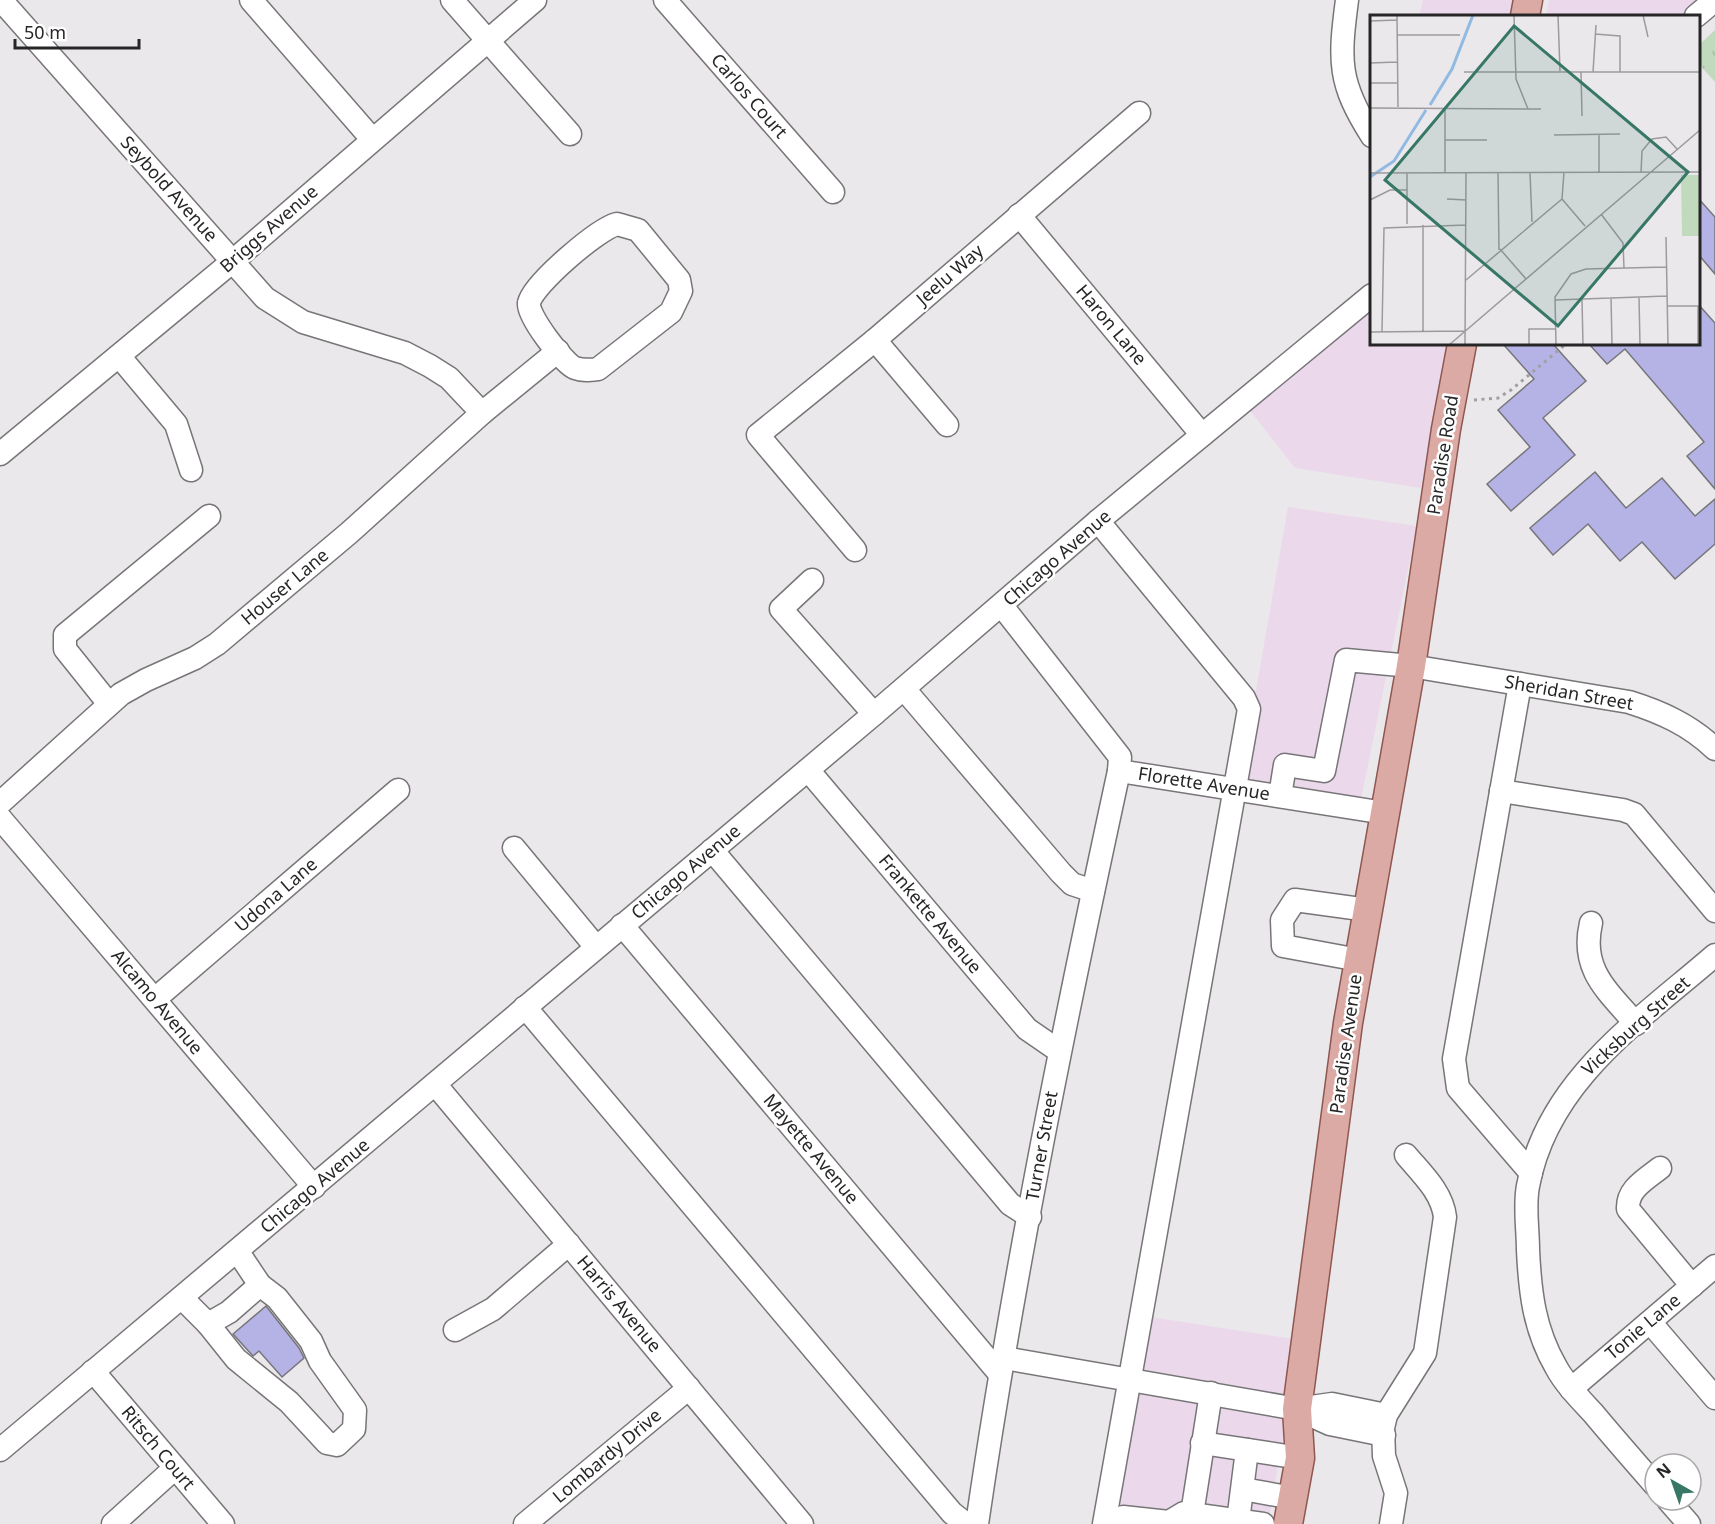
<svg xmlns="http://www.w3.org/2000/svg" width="1715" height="1524" viewBox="0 0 1715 1524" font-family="'Noto Sans',sans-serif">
<defs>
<pattern id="park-tufts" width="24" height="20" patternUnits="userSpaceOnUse" patternTransform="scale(1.5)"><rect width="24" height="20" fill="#c1dabd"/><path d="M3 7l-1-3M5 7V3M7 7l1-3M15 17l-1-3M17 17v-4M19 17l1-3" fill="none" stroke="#a6bba2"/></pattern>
</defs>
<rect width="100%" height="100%" fill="#ebe8ec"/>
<g fill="#ebd9eb">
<polygon points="1423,0 1521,0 1518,16 1419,16"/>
<polygon points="1549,0 1703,0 1684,16 1546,16"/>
<polygon points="1371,307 1372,344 1450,344 1421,488 1295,468 1248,408"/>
<polygon points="1288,507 1417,526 1358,814 1238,793"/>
<polygon points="1145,1316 1300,1340 1268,1524 1110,1524"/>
</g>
<polygon fill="url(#park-tufts)" points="1715,30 1715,82 1698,63 1699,45"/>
<g fill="#b5b2e6" stroke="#76767a" stroke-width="1.5">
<polygon points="1698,198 1715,217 1715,274 1698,254"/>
<polygon points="1698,304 1715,323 1715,489 1687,456 1704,442 1673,405 1625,349 1607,364 1589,344 1698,344"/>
<polygon points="1503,344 1553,344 1586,381 1543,418 1575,455 1511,511 1487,484 1530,447 1498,410 1534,379"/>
<polygon points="1595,472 1626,508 1662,478 1695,516 1715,499 1715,544 1675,579 1642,542 1620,561 1588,524 1553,555 1530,528"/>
<polygon points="266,1306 299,1348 304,1358 282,1377 259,1351 253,1356 233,1334"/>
</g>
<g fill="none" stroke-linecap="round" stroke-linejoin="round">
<defs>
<g id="minor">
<polyline points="1,0 265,298 303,322 405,353 430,366 449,378 482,413"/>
<polyline points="251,0 372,139"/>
<polyline points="452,0 570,134"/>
<polyline points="665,0 833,192"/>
<path d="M1347,0C1339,61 1338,83 1372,136"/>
<polyline points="1696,16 1715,0"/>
<polyline points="1019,215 1202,435"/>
<path d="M617,224L638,230L679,280L681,291L671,312L598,369C590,370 583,371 575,368C564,364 526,314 529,303C533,284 598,229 617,224Z"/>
<polyline points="875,340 947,425"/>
<polyline points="119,356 176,424 191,470"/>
<polyline points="0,454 233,261 535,0"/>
<polyline points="1098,521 1244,698 1249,709 1104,1524"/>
<polyline points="855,550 758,435 875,340 1139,113"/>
<polyline points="812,580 781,609 874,714"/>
<polyline points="1520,684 1454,1059 1458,1088 1531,1173"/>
<polyline points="904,689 1061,873 1072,884 1093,891"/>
<polyline points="109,704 65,649 65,635 209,516"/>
<polyline points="808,770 1027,1029 1059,1051"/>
<polyline points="1119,771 1385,813"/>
<polyline points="1501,791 1623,810 1634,814 1715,911"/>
<path d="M1280,796L1285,765L1324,771L1346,660L1411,666L1629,702C1661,712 1690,725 1715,749"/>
<polyline points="0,803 121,694 146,680 195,658 217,644 349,533 482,413 558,351"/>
<polyline points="0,818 314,1187"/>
<polyline points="514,848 596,947"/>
<polyline points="712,850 1010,1204 1030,1217"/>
<path d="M1591,923C1580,970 1608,991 1636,1024"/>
<polyline points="622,925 999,1373"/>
<polyline points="1359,960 1283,946 1282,920 1295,900 1368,910"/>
<polyline points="155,999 398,790"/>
<polyline points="525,1007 952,1513 966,1524"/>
<polyline points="435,1084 802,1524"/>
<path d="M1660,1168C1645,1180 1627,1189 1628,1209L1692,1286"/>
<polyline points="182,1298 208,1324 236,1359 289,1402 327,1443 337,1445 354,1429 355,1410 320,1361 311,1341 277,1298 260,1285 238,1252"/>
<polyline points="1650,1322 1715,1398"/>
<polyline points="208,1324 229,1312 260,1285"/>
<polyline points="455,1330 493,1309 569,1244"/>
<polyline points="1004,1358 1297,1409 1330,1424 1384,1435"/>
<polyline points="93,1371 223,1524"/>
<polyline points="1571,1389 1715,1266"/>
<polyline points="1297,1409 1332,1404 1386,1415"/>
<polyline points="1202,1443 1300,1458"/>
<polyline points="0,1450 874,714 1098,521 1372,295"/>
<path d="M1655,1485C1634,1461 1613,1437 1593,1413C1580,1399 1565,1384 1556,1367C1534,1329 1530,1292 1528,1250C1528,1229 1524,1206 1528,1186C1547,1081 1640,1020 1715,955"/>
<polyline points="1243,1489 1293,1498"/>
<polyline points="1668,1500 1689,1524"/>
<polyline points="1192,1514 1211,1393"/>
<polyline points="1238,1521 1247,1450"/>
<polyline points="113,1524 175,1468"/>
<polyline points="525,1524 689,1388"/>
<path d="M977,1524C1014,1271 1065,1020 1119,771L1120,757L1002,606"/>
<polyline points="1122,1524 1123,1517 1169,1522 1184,1513 1263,1524"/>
<path d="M1391,1524L1396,1493L1384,1456L1383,1428L1386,1415L1425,1353L1445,1217C1442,1192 1422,1174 1406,1155"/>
</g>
<g id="major">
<polyline points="1525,16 1528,0"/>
<polyline points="1288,1524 1300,1458 1297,1409 1348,1023 1411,666 1446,429 1462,344"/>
</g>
</defs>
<use href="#minor" stroke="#787578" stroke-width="25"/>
<use href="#major" stroke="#8e5751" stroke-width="31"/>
<polyline stroke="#a29fa2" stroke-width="3" stroke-dasharray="3 4.5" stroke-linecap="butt" points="1474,400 1498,398 1511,390 1566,344"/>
<use href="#minor" stroke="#fff" stroke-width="22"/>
<use href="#major" stroke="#dcaaa4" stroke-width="28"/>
</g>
<g text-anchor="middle" stroke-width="5" stroke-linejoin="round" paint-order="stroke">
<g font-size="18" fill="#272627" stroke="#fff">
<text transform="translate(749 96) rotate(49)" y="6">Carlos Court</text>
<text transform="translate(169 189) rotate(48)" y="6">Seybold Avenue</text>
<text transform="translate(269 229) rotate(-41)" y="6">Briggs Avenue</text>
<text transform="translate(950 275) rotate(-41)" y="6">Jeelu Way</text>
<text transform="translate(1111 325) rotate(50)" y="6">Haron Lane</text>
<text transform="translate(1443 455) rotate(-81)" y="6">Paradise Road</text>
<text transform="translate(1057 558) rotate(-41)" y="6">Chicago Avenue</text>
<text transform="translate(285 587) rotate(-40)" y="6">Houser Lane</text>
<text transform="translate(1569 693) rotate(10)" y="6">Sheridan Street</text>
<text transform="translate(1204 784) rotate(9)" y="6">Florette Avenue</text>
<text transform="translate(686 872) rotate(-40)" y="6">Chicago Avenue</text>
<text transform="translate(276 895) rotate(-41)" y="6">Udona Lane</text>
<text transform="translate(930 914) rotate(50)" y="6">Frankette Avenue</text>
<text transform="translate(157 1002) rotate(50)" y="6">Alcamo Avenue</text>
<text transform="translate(1636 1026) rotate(-42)" y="6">Vicksburg Street</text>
<text transform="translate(1346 1044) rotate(-82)" y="6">Paradise Avenue</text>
<text transform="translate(1042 1146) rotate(-80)" y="6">Turner Street</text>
<text transform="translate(811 1149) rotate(50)" y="6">Mayette Avenue</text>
<text transform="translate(315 1186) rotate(-40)" y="6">Chicago Avenue</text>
<text transform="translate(619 1304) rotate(50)" y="6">Harris Avenue</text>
<text transform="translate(1643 1327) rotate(-40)" y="6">Tonie Lane</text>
<text transform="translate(158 1448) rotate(50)" y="6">Ritsch Court</text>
<text transform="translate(607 1456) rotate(-40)" y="6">Lombardy Drive</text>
</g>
</g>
<g transform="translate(1370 15)">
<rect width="330" height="330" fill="#ebe8ec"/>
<path d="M311,160H330V221H312Z" fill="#c1dabd"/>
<path fill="none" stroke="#91bae2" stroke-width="3" d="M60,90L82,54L103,0M0,162L24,146L56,95"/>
<path fill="none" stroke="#9d9a9d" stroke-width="1.5" d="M27,0L28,92M144,0L146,64L158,94M188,0L190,56M273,0L278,22M0,6L27,5M225,19L250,21V57M27,20H90M0,48L27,47M94,57H330M211,57L212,101M223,57L226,10M0,68H27M75,92V158M0,93L171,94M184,120L250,119M75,125H117M229,157V119M0,158L330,157M37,158V209M128,158L129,235M160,158L162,207M271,158L272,136L282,124L296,122L307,134M77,184L96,185M192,184L215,211M192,184L194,157M0,185L20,175H37M231,199L253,228L254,253M296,222L298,330M130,234L156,264M96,265L192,184M241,282L242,330M269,282L270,330M185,285L297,281M212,285L213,330M297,291H329M328,291V330M0,317L95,316M12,317L14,213L96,210M53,317V210M79,330L330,115M95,330L96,158M159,330V314H186M186,330L185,282L201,259L216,254L296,252"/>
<path fill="#377766" fill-opacity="0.15" stroke="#377766" stroke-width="3" d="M144,11L318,157L188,311L15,165Z"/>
<rect width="330" height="330" fill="none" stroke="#272627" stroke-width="3"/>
</g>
<g transform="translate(1673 1482) rotate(320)"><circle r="28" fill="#ffffff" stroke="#a9a8a9" stroke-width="1.5"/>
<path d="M0-4.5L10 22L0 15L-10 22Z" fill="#377766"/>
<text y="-9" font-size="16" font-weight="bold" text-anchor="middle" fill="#272627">N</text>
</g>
<path d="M15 39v9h124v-9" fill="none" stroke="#272627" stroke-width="3"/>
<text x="24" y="39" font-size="18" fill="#272627" stroke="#ffffff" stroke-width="4.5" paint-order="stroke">50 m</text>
</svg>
